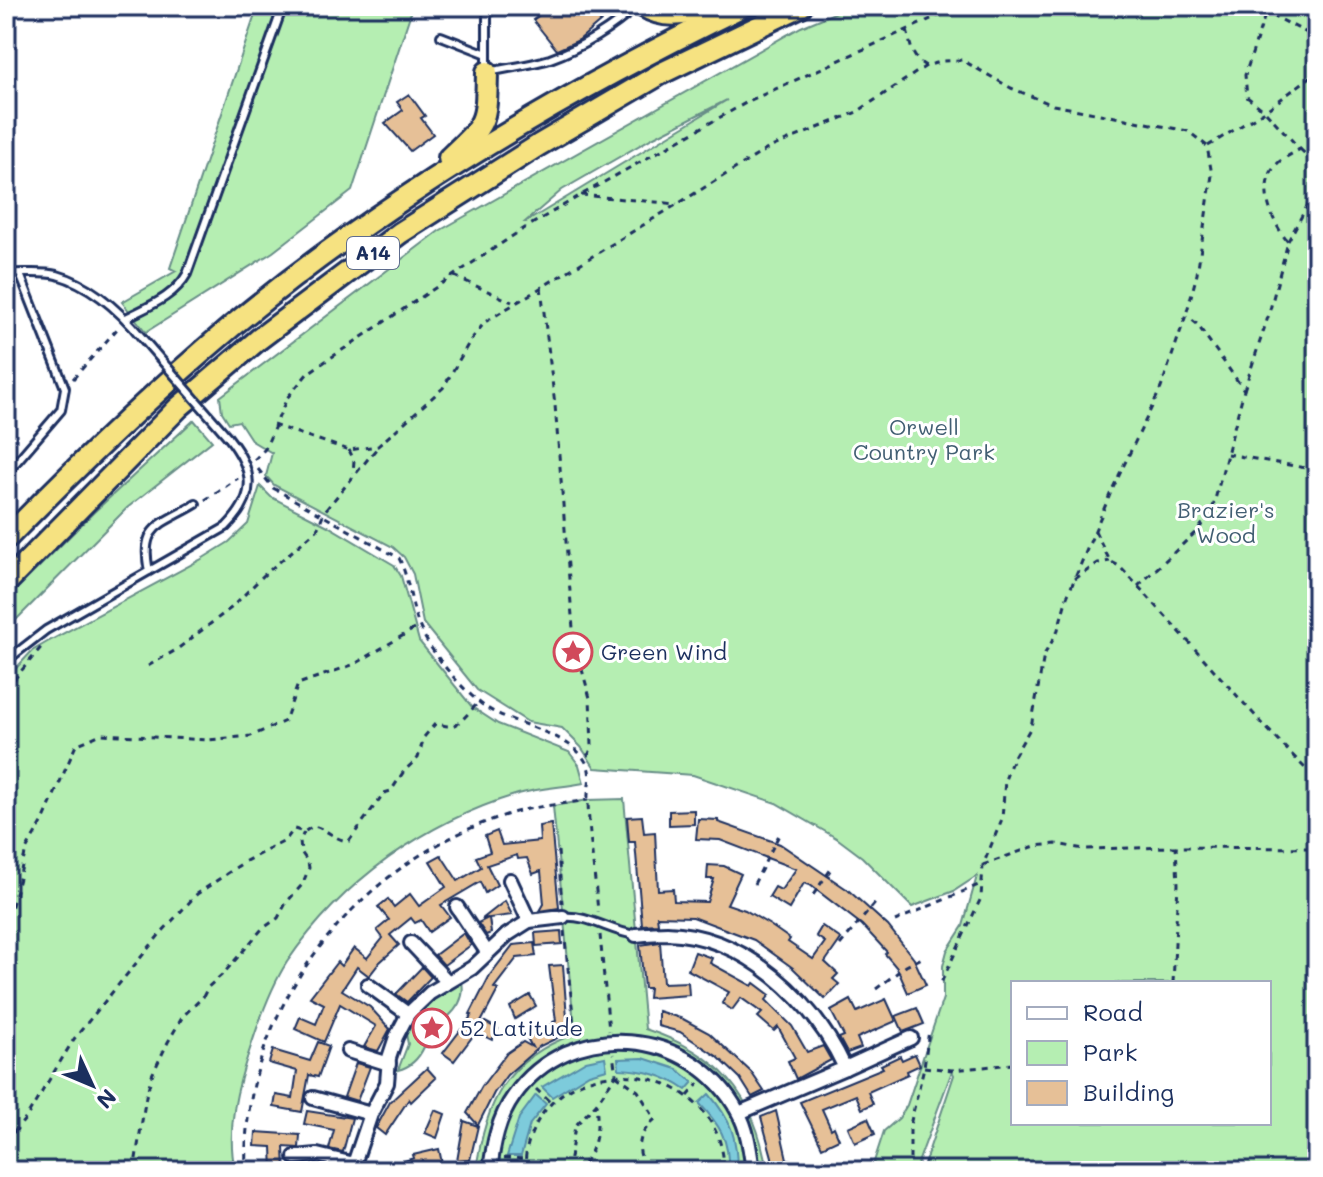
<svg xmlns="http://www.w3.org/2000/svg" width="1323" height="1177" viewBox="0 0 1323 1177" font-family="Mali,sans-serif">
<rect width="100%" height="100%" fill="#fff"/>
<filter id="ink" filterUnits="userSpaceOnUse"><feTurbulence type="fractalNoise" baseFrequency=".0125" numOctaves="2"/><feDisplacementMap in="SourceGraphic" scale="16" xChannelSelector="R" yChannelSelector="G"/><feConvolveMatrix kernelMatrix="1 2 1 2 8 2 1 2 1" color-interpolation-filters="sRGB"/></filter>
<g filter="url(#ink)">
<g fill="#b5eeb2" stroke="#688e88" stroke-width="2" fill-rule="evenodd">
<polygon points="258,6 413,6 352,191 273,252 146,332 122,302 176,271 170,268"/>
<path d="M851,6H1317V1171H922L954,1075L952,1071L915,1171H871L884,1131L899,1118L907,1105L943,998V966L947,951L963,926L977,876L954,891L912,907L862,857L838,839L776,803L693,775L595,768L581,747L562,728L528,722L477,690L423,623L413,574L404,557L393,547L274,485L266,476L272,453L252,441L239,421L229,423L222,412L220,397L439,231L801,27ZM727,100L526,222H525L562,190L654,137ZM1013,983H1269V1123H1013Z"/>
<polygon points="194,420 212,441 127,508 6,630 6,600 94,512"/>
<path d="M260,486L271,497L328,526L394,565L401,576L419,641L472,707L498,724L569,752L579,765L584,783C563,787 539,788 518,794C425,822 342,881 287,962C271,987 260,1018 251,1046C237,1086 226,1128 235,1171H6V679L32,651L49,641L200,560L229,542L248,524Z"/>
<path d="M624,799L645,1029C719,1053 755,1094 767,1171H476C485,1103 506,1058 575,1034L553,806L588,800Z"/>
<path d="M462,982C465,996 458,1008 448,1017L449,1020L444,1031L428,1047H424C419,1058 410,1067 398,1070L408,1044L406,1034L416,1018L433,999Z"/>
</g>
<g fill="#7dcbdb" stroke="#568da9" stroke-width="2">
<polygon points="605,1057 607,1069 589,1074 552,1097 542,1087 586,1061"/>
<path d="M643,1058L677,1069L693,1082L686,1090C665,1075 644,1070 619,1069L618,1059Z"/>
<path d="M709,1094C731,1120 737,1136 737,1171H728C730,1140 719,1124 699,1103Z"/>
<polygon points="536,1095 546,1104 530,1124 521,1156 507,1156 519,1118"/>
</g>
<g fill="#e6c097" stroke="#1b2f5e" stroke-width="2">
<polygon points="551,6 557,13 566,6 589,6 601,21 579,40 557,50 533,20"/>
<polygon points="409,94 425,116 421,118 433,134 410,151 385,123 403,110 397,102"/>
<polygon points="694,810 694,824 669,825 669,811"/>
<polygon points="642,816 644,833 655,832 658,890 673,889 674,901 707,902 714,879 707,879 708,865 724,866 741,874 727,904 745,910 770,925 790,939 788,942 813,959 825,942 816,936 822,926 841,939 825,962 838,974 833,979 839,984 825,999 793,968 754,940 693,917 657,916 658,924 642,925 635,842 629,842 627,817"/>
<polygon points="698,819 718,820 718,822 780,844 848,890 888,926 914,959 926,985 908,993 897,968 885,954 887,952 862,925 810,885 804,883 789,909 769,897 775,887 781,890 796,869 720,840 696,839"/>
<polygon points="551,824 559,908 540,911 544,904 541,871 533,874 527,858 518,859 517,855 487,865 497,885 485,893 480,882 441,905 450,917 429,932 421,920 415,923 411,918 390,935 399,945 380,962 369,976 357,967 342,990 370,1007 390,1029 378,1051 364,1047 376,1026 340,1004 324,1042 295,1029 300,1017 316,1024 324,1004 310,997 337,962 341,966 354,948 367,958 383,938 377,930 389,920 378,907 388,899 394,907 410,894 419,906 446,887 430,861 441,855 458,881 481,867 476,857 490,852 485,836 497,831 502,845 540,841 539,826"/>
<polygon points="505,901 512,915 489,918 491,933 486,935 478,923 488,918 482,919"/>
<polygon points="561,931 562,944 536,946 535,933"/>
<polygon points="464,933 471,945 444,965 435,955"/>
<polygon points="660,942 663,983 688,982 689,995 648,998 649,988 644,988 640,945"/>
<polygon points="534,943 536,956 517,958 494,988 498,990 479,1026 485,1022 498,1029 492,1040 476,1032 454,1061 443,1053 472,1015 470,1014 490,975 513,945"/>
<polygon points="695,952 712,958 710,963 752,986 754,983 770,995 766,1000 792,1026 807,1052 823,1046 831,1060 796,1079 788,1061 795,1058 778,1027 774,1031 758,1017 762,1013 741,998 732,1010 722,1003 729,992 688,970"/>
<polygon points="563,965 568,1031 554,1032 553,1022 556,1021 549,966"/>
<polygon points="422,967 431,977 407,1002 396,994"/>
<polygon points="530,995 536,1006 515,1019 510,1007"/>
<polygon points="886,999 896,1021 857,1038 861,1048 847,1053 839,1038 844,1036 831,1011 851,1000 857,1012"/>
<polygon points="917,1008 924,1024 903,1032 896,1016"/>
<polygon points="658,1011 683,1019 709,1033 751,1072 764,1091 752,1097 740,1078 718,1057 680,1032 658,1026"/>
<polygon points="549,1025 557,1038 540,1046 507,1075 494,1093 478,1125 467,1113 482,1086 507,1053 523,1042 532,1047 527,1038"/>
<polygon points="318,1042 329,1046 318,1077 309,1075 302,1112 274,1107 276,1095 293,1098 297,1071 269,1063 273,1050 310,1061"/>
<polygon points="915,1054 920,1065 907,1071 908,1074 868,1092 873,1104 862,1109 856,1095 822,1109 831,1129 834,1127 839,1139 822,1147 800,1102 883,1068 881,1065 900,1056 902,1060"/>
<polygon points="356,1063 370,1067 357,1101 344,1097"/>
<polygon points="427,1068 436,1078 411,1102 409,1099 385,1135 376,1128 390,1102"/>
<polygon points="435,1110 445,1114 437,1138 425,1133"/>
<polygon points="307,1111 352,1118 343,1152 329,1149 334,1130 304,1124"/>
<polygon points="776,1111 787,1159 809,1164 809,1168 773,1171 772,1157 761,1117"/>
<polygon points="868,1118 875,1134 855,1143 848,1127"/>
<polygon points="464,1121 478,1126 470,1160 457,1161"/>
<polygon points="256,1132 300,1135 299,1148 284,1147 285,1171 273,1171 272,1147 255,1146"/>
<polygon points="439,1149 443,1168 427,1171 382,1171 381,1168 414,1158 413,1155"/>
</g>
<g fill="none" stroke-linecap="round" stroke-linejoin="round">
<defs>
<g id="service">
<path d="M491,6L487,17V72C508,68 530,65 550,59C581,48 613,28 637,6"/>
<polyline points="441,36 487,54"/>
<path d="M6,273C22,274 42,271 57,275C93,285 121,312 143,339"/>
<path d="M126,318C149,306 174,297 187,274L283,6"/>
<polyline points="6,474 61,410 65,388 20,274"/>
<path d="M149,571C139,525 161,525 196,504"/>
<path d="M6,661L46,630L226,527C258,495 254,470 228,437"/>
<path d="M563,917C587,914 611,932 636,935"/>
</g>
<g id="minor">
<polyline points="510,880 529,921"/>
<polyline points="457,907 487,952"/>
<path d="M636,935C646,934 657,933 667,933C745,935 814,1001 845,1068L739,1113"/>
<polyline points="411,943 447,981"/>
<polyline points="368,985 408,1014"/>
<polyline points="348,1051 389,1064"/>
<polyline points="845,1068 911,1038"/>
<polyline points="313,1098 371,1114"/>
<polyline points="295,1157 317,1155 354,1164"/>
<polyline points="356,1171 354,1164 371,1114 387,1083 389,1058 396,1037 408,1014 430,993 472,968 507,935 529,921 563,917"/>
<path d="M490,1171C493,1145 498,1118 514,1096C570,1016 693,1027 738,1112C748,1130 750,1150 753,1171"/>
</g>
<g id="trunk">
<path d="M643,6C665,20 688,15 711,6"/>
<path d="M449,158C487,122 486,124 487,72"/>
<path d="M6,539C78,465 152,394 231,327C386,198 562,94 743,6"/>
<polyline points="6,583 179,407 259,339 400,233 539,145 662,73 801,6"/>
</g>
</defs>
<use href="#service" stroke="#1b2f5e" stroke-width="12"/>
<use href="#minor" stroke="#1b2f5e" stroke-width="18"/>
<use href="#trunk" stroke="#1b2f5e" stroke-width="26"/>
<g stroke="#1b2f5e" stroke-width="3" stroke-dasharray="6 6" stroke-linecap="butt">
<polyline points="1249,6 1266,12 1317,38"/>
<path d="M907,30C911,46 911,58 926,66"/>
<polyline points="1208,146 1265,111 1247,97 1245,75 1268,6"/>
<polyline points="1300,149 1317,165"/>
<polyline points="581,195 677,204"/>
<polyline points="1288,241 1317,188"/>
<polyline points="454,276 512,302"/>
<polyline points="541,287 555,405 574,641 590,698 592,746 589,754 582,758"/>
<polyline points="73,379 118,328"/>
<path d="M1244,390L1268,317L1288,242C1271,221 1255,184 1279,162C1285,157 1294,153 1300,149L1265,111L1317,72"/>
<polyline points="273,425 349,450 378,446 443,388 470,341 485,322 769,148 857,112 926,66 943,61 962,60 1011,88 1053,105 1188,131 1207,146 1212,175 1197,274 1186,315 1161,388 1111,492 1067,597 1057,633 1044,655 1031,727 1013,758 1005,780 1002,819 983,865 981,898 940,985"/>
<polyline points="349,450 354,460 353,473"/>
<polyline points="1227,454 1317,470"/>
<polyline points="254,460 265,449 287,398 308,373 520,231 581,195 751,100 940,15 972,13 995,6"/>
<path d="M258,469L273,488L399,558C409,579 410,601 418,623C428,650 463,692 487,708C515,726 580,734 589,770C591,780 587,792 588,801C589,838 595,875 598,912"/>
<polyline points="205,500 238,478"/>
<path d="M1095,531L1110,561L1119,566C1186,636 1248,712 1317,780"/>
<polyline points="1075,579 1098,563 1110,561"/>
<polyline points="1138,586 1198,530 1212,511 1244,390 1197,324 1187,316"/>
<polyline points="148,666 176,650 231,608 264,575 317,530 324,512 377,448"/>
<polyline points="6,689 43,645"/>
<polyline points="558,851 562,903"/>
<polyline points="983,865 1035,846 1056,844 1084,849 1176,847"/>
<polyline points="754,884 779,835"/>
<polyline points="813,895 833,866"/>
<polyline points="895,921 983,883"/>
<polyline points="6,930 26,850 43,821 76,745 101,734 207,740 251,736 285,721 298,684 355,664 419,626"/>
<polyline points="564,931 575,1034"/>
<polyline points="600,935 609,1031"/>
<polyline points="840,945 877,901"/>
<polyline points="1173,983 1178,884 1176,847 1317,848"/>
<polyline points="876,989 906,966 924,957"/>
<polyline points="924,1067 952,1070 1013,1064"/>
<path d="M616,1075L638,1091L655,1119C636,1136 636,1150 647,1171"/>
<polyline points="536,1089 551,1103"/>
<polyline points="688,1096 699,1083"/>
<path d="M6,1142L26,1118L74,1039L160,934L197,894L244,862L285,841L294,829L304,832L313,826C326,828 336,841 349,841L384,793L391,791L404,771L418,758L424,737L435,724C440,724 444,726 448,726C459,728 471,709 479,702"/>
<polyline points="504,1158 525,1159"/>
<polyline points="134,1171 146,1096 152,1075 168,1042 183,1016 203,997 208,987 224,973 262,929 278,918 286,903 302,885 309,868 308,862 301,852 300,841 304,832"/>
<path d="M246,1171C239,1009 357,861 509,814C534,806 562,804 588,800"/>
<path d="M526,1171C524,1154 528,1139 536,1124C583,1039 725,1072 724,1171"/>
<polyline points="568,1171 575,1126 596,1104 616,1075 613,1054"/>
<path d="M575,1171C597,1156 599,1128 596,1104"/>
<polyline points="910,1171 910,1125 924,1067 929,1030"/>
</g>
<use href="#service" stroke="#fff" stroke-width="6"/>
<use href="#minor" stroke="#fff" stroke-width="12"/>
<use href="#trunk" stroke="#f6e281" stroke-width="20"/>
<defs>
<polyline id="service-bridge" points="143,339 228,437"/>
</defs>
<use href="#service-bridge" stroke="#1b2f5e" stroke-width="12" stroke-linecap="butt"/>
<use href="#service-bridge" stroke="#fff" stroke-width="6"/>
</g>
</g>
<defs>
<symbol id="sight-ring" viewBox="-11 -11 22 22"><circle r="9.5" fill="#fff" stroke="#d1495b" stroke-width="1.5"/><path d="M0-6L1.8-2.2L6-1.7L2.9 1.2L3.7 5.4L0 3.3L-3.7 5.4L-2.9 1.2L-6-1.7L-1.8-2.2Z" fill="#d1495b"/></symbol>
</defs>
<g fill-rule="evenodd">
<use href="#sight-ring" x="551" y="630" width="44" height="44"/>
<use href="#sight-ring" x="410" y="1006" width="44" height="44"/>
</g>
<g text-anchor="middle" stroke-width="6" stroke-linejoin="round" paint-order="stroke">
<rect fill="#fff" stroke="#5f6d8e" stroke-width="2" x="347" y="237" width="52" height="32" rx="6"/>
<g font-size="20" font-weight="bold" fill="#1b2f5e">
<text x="373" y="260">A14</text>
</g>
<g font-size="22" fill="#425f73" stroke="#fff">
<text x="924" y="435">Orwell<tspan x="924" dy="25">Country Park</tspan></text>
<text x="1226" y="518">Brazier's<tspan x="1226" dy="25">Wood</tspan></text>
</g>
<g font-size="22" fill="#1b2f5e" stroke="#fff" text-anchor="start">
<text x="601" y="660">Green Wind</text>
<text x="460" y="1036">52 Latitude</text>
</g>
</g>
<rect width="1323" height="1177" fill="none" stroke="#fff" stroke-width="32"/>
<rect x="16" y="16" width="1291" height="1145" fill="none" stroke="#1b2f5e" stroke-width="3" filter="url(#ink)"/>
<rect x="1011" y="981" width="260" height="144" fill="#ffffff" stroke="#a4acbf" stroke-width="2"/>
<rect x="1027" y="1007" width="40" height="12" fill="#ffffff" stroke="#a4acbf" stroke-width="2"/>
<text x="1083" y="1021" font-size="24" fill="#1b2f5e">Road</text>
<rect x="1027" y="1041" width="40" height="24" fill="#b5eeb2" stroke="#a4acbf" stroke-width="2"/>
<text x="1083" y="1061" font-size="24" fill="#1b2f5e">Park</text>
<rect x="1027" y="1081" width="40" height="24" fill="#e6c097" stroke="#a4acbf" stroke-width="2"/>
<text x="1083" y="1101" font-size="24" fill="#1b2f5e">Building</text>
<g transform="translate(92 1085) rotate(134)" stroke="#ffffff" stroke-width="6" paint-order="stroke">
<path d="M0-6L14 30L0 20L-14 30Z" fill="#1b2f5e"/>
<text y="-12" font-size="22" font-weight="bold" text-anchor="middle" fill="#1b2f5e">N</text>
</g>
</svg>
